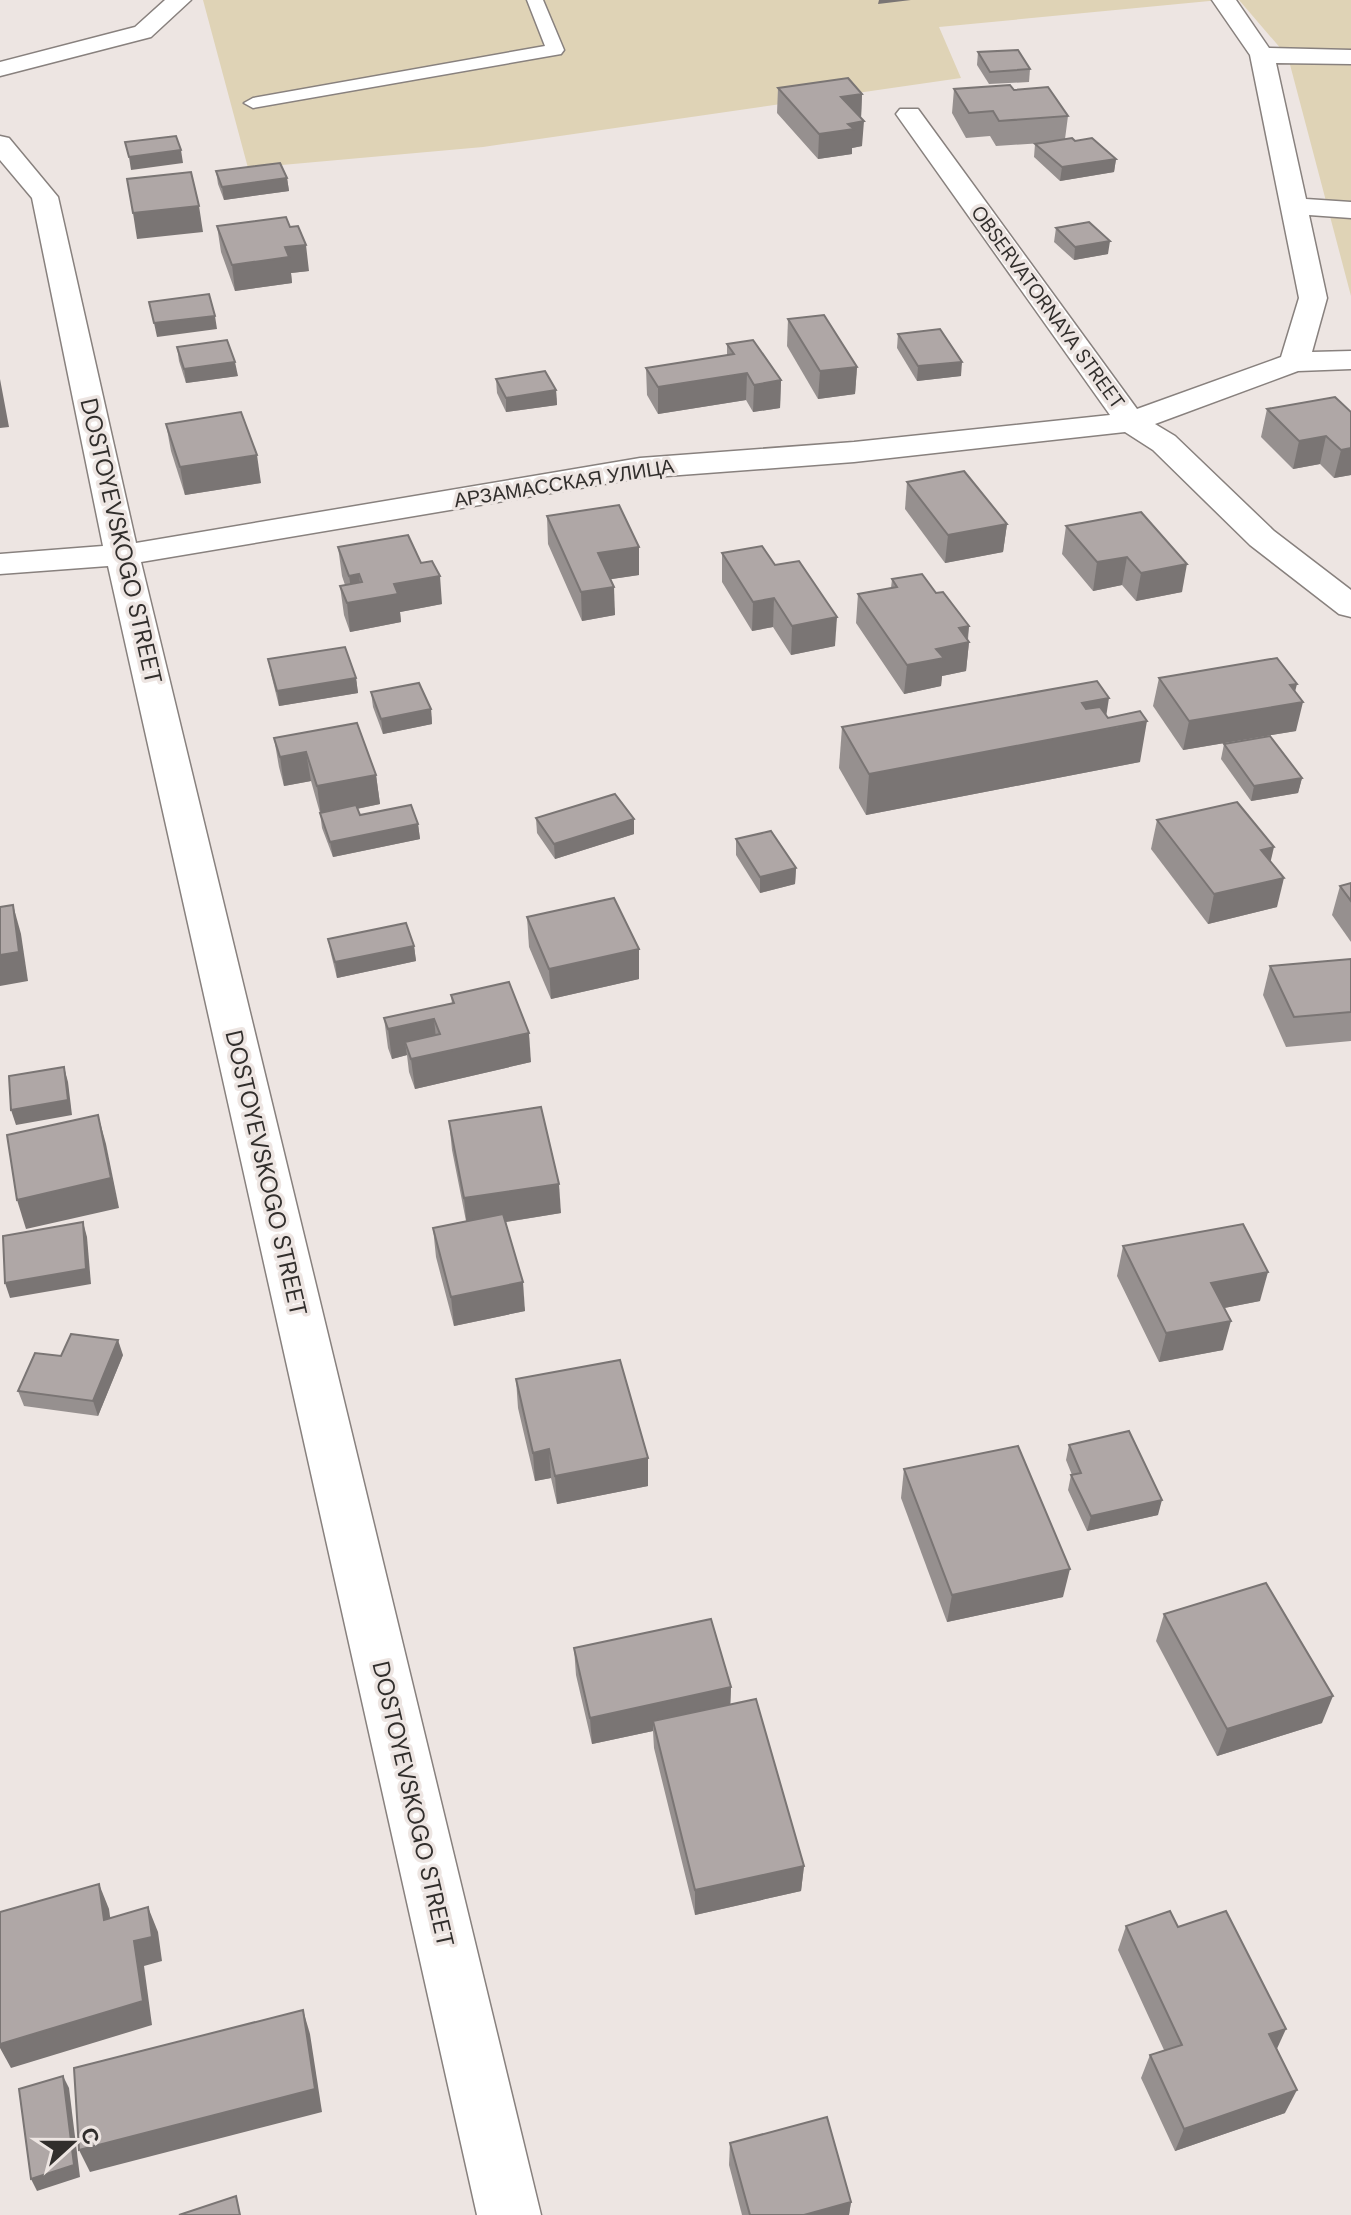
<svg xmlns="http://www.w3.org/2000/svg" width="1351" height="2215" viewBox="0 0 1351 2215" font-family="'DM Sans',sans-serif">
<rect width="100%" height="100%" fill="#ede5e2"/>
<g fill="#dfd3b6">
<polygon points="203,0 1220,0 939,27 961,78 483,147 248,168"/>
<polygon points="1239,0 1351,0 1351,296 1288,57"/>
</g>
<g fill="none" stroke-linecap="round" stroke-linejoin="round">
<defs>
<polygon id="lane" points="527,0 543,0 564,50 561,54 253,108 244,103 253,98 545,46"/>
<g id="street">
<polygon points="165,0 191,0 151,37 0,76 0,62 135,27"/>
<polygon points="1212,0 1236,0 1269,48 1351,50 1351,64 1276,63 1306,199 1351,202 1351,218 1309,215 1327,298 1312,352 1351,351 1351,369 1298,371 1155,424 1175,436 1274,531 1351,590 1351,617 1339,614 1250,545 1153,450 1125,432 854,462 640,478 141,562 541,2215 477,2215 108,566 0,574 0,554 103,546 32,198 0,160 0,136 9,138 58,197 136,543 640,458 854,442 1110,415 896,114 900,109 918,109 1137,409 1281,357 1299,298 1250,55"/>
</g>
</defs>
<use href="#lane" stroke="#88817e" stroke-width="3"/>
<use href="#street" stroke="#88817e" stroke-width="3"/>
<use href="#lane" fill="#fff" fill-rule="evenodd"/>
<use href="#street" fill="#fff" fill-rule="evenodd"/>
</g>
<g fill="#96908f">
<polygon points="978,52 1030,69 1029,82 989,84 977,65"/>
<polygon points="778,88 862,94 861,118 862,146 852,148 852,154 818,159 777,113"/>
<polygon points="954,89 1014,90 1068,116 1065,139 1075,141 1116,159 1114,172 1060,181 1034,157 1035,144 1043,143 996,146 990,136 966,138 952,113"/>
<polygon points="216,171 287,178 289,191 224,200 218,184"/>
<polygon points="217,226 309,271 291,273 292,283 235,291 221,252"/>
<polygon points="1056,228 1108,254 1074,260 1054,242"/>
<polygon points="788,319 857,367 855,394 818,399 787,346"/>
<polygon points="898,334 961,376 917,381 897,348"/>
<polygon points="727,344 781,380 780,408 753,412 746,400 658,414 647,395 646,368 727,355"/>
<polygon points="177,347 238,376 186,383 179,361"/>
<polygon points="496,379 556,390 557,405 506,412 497,393"/>
<polygon points="1267,409 1351,412 1351,475 1334,478 1320,464 1293,469 1261,437"/>
<polygon points="166,424 261,483 185,495 171,451"/>
<polygon points="907,482 1007,524 1003,552 945,563 905,509"/>
<polygon points="1141,512 1182,592 1136,601 1122,585 1093,591 1062,554 1066,526"/>
<polygon points="547,516 639,547 639,575 611,579 615,615 582,621 548,544"/>
<polygon points="338,547 421,563 442,604 400,612 401,622 350,632 344,615 340,586 345,585 342,576"/>
<polygon points="722,553 775,565 835,646 791,655 773,627 752,631 722,582"/>
<polygon points="892,579 936,593 969,626 968,640 969,642 966,671 942,676 941,686 904,694 856,623 858,594 891,588"/>
<polygon points="268,659 356,678 358,693 279,706 271,674"/>
<polygon points="1159,678 1295,692 1296,731 1183,750 1153,706"/>
<polygon points="371,692 431,709 432,724 383,734 373,707"/>
<polygon points="1106,716 1140,762 866,815 839,768 842,727"/>
<polygon points="274,738 376,775 380,804 357,809 360,815 418,824 420,839 333,857 322,828 320,813 311,781 284,786 279,767"/>
<polygon points="1224,744 1302,778 1298,793 1251,801 1221,759"/>
<polygon points="536,818 634,819 634,834 555,859 537,833"/>
<polygon points="1157,820 1271,861 1277,907 1208,924 1151,849"/>
<polygon points="736,839 796,868 795,884 760,893 736,855"/>
<polygon points="1351,883 1351,942 1332,915 1340,886"/>
<polygon points="527,917 639,949 639,979 551,999 529,947"/>
<polygon points="328,939 414,946 416,961 337,978 331,954"/>
<polygon points="1351,959 1351,1041 1286,1047 1263,995 1270,966"/>
<polygon points="451,995 531,1062 415,1089 409,1072 407,1055 392,1059 388,1048 384,1018 452,1004"/>
<polygon points="449,1121 561,1213 506,1222 525,1311 454,1326 436,1257 433,1228 466,1221 452,1150"/>
<polygon points="1123,1246 1260,1301 1224,1308 1223,1350 1159,1362 1117,1276"/>
<polygon points="123,1355 98,1416 24,1406 18,1391 61,1356"/>
<polygon points="516,1379 648,1486 557,1504 551,1478 535,1481 518,1408"/>
<polygon points="1069,1445 1158,1515 1087,1531 1068,1490 1071,1475 1072,1475 1066,1460"/>
<polygon points="904,1469 1063,1597 947,1622 901,1498"/>
<polygon points="1164,1614 1322,1723 1217,1756 1156,1641"/>
<polygon points="574,1648 731,1687 730,1705 804,1866 801,1891 695,1915 654,1748 653,1731 592,1744 576,1675"/>
<polygon points="1126,1926 1178,1927 1276,2049 1285,2113 1175,2151 1141,2078 1150,2055 1164,2050 1118,1950"/>
<polygon points="730,2143 851,2202 849,2215 742,2215 729,2165"/>
</g>
<g fill="#7a7574">
<polygon points="879,0 911,0 878,4"/>
<polygon points="862,94 861,118 841,97"/>
<polygon points="864,121 862,146 852,148 852,154 818,159 819,134 848,124"/>
<polygon points="181,150 183,163 131,170 129,157"/>
<polygon points="1116,159 1114,172 1060,181 1062,167"/>
<polygon points="287,178 289,191 224,200 222,187"/>
<polygon points="199,206 203,232 137,239 133,213"/>
<polygon points="1110,241 1108,254 1074,260 1075,247"/>
<polygon points="306,245 309,271 291,273 292,283 235,291 232,265 285,247"/>
<polygon points="215,316 217,329 157,337 154,323"/>
<polygon points="235,362 238,376 186,383 184,369"/>
<polygon points="962,362 961,376 917,381 918,366"/>
<polygon points="857,367 855,394 818,399 820,371"/>
<polygon points="747,373 746,400 658,414 658,387"/>
<polygon points="0,379 9,427 0,428"/>
<polygon points="781,380 780,408 753,412 754,385"/>
<polygon points="556,390 557,405 506,412 506,398"/>
<polygon points="1326,436 1320,464 1293,469 1299,441"/>
<polygon points="1351,448 1351,475 1334,478 1341,450"/>
<polygon points="257,455 261,483 185,495 180,467"/>
<polygon points="1007,524 1003,552 945,563 948,535"/>
<polygon points="639,547 639,575 599,581 598,553"/>
<polygon points="1127,557 1122,585 1093,591 1097,562"/>
<polygon points="1187,564 1182,592 1136,601 1141,573"/>
<polygon points="359,574 362,600 394,584 440,576 442,604 400,612 401,622 350,632 347,603 353,602 349,576"/>
<polygon points="614,587 615,615 582,621 581,592"/>
<polygon points="774,598 773,627 752,631 753,602"/>
<polygon points="837,617 835,646 791,655 792,626"/>
<polygon points="969,626 967,642 969,642 966,671 942,676 941,686 904,694 907,665 936,649 959,628"/>
<polygon points="356,678 358,693 279,706 277,691"/>
<polygon points="1297,684 1292,704 1303,702 1296,731 1183,750 1189,721 1290,685"/>
<polygon points="1109,698 1104,730 1147,721 1140,762 866,815 869,774 1082,703"/>
<polygon points="431,709 432,724 383,734 381,719"/>
<polygon points="306,752 311,781 284,786 280,757"/>
<polygon points="376,775 380,804 321,816 317,786"/>
<polygon points="1302,778 1298,793 1251,801 1254,786"/>
<polygon points="634,819 634,834 555,859 554,844"/>
<polygon points="418,824 420,839 333,857 330,842"/>
<polygon points="1274,847 1267,877 1261,850"/>
<polygon points="796,868 795,884 760,893 760,877"/>
<polygon points="1284,878 1277,907 1208,924 1214,894"/>
<polygon points="13,905 21,934 28,981 0,986 0,955"/>
<polygon points="414,946 416,961 337,978 335,962"/>
<polygon points="639,949 639,979 551,999 549,969"/>
<polygon points="434,1019 437,1048 405,1042 407,1055 392,1059 388,1029"/>
<polygon points="529,1033 531,1062 415,1089 411,1059"/>
<polygon points="64,1067 68,1082 72,1115 16,1125 11,1110"/>
<polygon points="98,1115 106,1144 119,1208 26,1229 17,1200"/>
<polygon points="559,1184 561,1213 467,1228 464,1198"/>
<polygon points="83,1222 87,1237 91,1284 10,1298 5,1283"/>
<polygon points="1268,1272 1260,1301 1204,1312 1211,1283"/>
<polygon points="523,1282 525,1311 454,1326 451,1297"/>
<polygon points="1231,1321 1223,1350 1159,1362 1166,1333"/>
<polygon points="118,1340 123,1355 98,1416 93,1401"/>
<polygon points="549,1449 551,1478 535,1481 533,1453"/>
<polygon points="648,1458 648,1486 557,1504 555,1476"/>
<polygon points="1162,1500 1158,1515 1087,1531 1091,1516"/>
<polygon points="1070,1569 1063,1597 947,1622 952,1595"/>
<polygon points="731,1687 730,1714 653,1721 653,1731 592,1744 590,1718"/>
<polygon points="1333,1696 1322,1723 1217,1756 1227,1729"/>
<polygon points="804,1866 801,1891 695,1915 695,1890"/>
<polygon points="99,1884 109,1909 114,1945 104,1920"/>
<polygon points="148,1907 158,1932 162,1961 144,1966 152,2025 11,2068 0,2048 0,2044 134,1941"/>
<polygon points="303,2010 310,2034 322,2112 90,2172 79,2150"/>
<polygon points="1286,2029 1275,2053 1269,2034"/>
<polygon points="63,2076 69,2088 80,2177 37,2191 31,2179"/>
<polygon points="1297,2090 1285,2113 1175,2151 1184,2129"/>
<polygon points="851,2202 849,2215 804,2215"/>
</g>
<g fill="#afa7a6" stroke="#7a7574" stroke-width="2">
<polygon points="1018,50 1030,69 990,72 978,52"/>
<polygon points="848,78 862,94 841,97 864,121 848,124 854,129 819,134 778,88"/>
<polygon points="1010,85 1014,90 1048,87 1068,116 999,121 993,111 969,113 954,89"/>
<polygon points="176,136 181,150 129,157 125,142"/>
<polygon points="1072,138 1075,141 1092,138 1116,159 1062,167 1035,144"/>
<polygon points="280,163 287,178 222,187 216,171"/>
<polygon points="191,172 199,206 133,213 127,179"/>
<polygon points="286,217 290,227 298,226 306,245 285,247 289,257 232,265 217,226"/>
<polygon points="1089,222 1110,241 1075,247 1056,228"/>
<polygon points="209,294 215,316 154,323 149,302"/>
<polygon points="824,315 857,367 820,371 788,319"/>
<polygon points="940,329 962,362 918,366 898,334"/>
<polygon points="227,340 235,362 184,369 177,347"/>
<polygon points="753,340 781,380 754,385 747,373 658,387 646,368 734,354 727,344"/>
<polygon points="545,371 556,390 506,398 496,379"/>
<polygon points="1335,397 1351,412 1351,448 1341,450 1326,436 1299,441 1267,409"/>
<polygon points="241,412 257,455 180,467 166,424"/>
<polygon points="964,471 1007,524 948,535 907,482"/>
<polygon points="619,505 639,547 598,553 614,587 581,592 547,516"/>
<polygon points="1141,512 1187,564 1141,573 1127,557 1097,562 1066,526"/>
<polygon points="408,535 421,563 432,561 440,576 394,584 398,594 347,603 340,586 362,582 359,574 349,576 338,547"/>
<polygon points="762,546 775,565 799,561 837,617 792,626 774,598 753,602 722,553"/>
<polygon points="922,574 936,593 943,592 969,626 959,628 969,642 936,649 944,658 907,665 858,594 897,587 892,579"/>
<polygon points="345,647 356,678 277,691 268,659"/>
<polygon points="1277,658 1297,684 1290,685 1303,702 1189,721 1159,678"/>
<polygon points="1097,681 1109,698 1082,703 1086,709 1100,707 1108,718 1140,711 1147,721 869,774 842,727"/>
<polygon points="419,683 431,709 381,719 371,692"/>
<polygon points="357,723 376,775 317,786 306,752 280,757 274,738"/>
<polygon points="1270,736 1302,778 1254,786 1224,744"/>
<polygon points="615,794 634,819 554,844 536,818"/>
<polygon points="1237,802 1274,847 1261,850 1284,878 1214,894 1157,820"/>
<polygon points="356,805 360,815 411,805 418,824 330,842 320,813"/>
<polygon points="771,831 796,868 760,877 736,839"/>
<polygon points="1351,883 1351,901 1340,886"/>
<polygon points="614,898 639,949 549,969 527,917"/>
<polygon points="13,905 19,952 0,955 0,907"/>
<polygon points="406,923 414,946 335,962 328,939"/>
<polygon points="1351,959 1351,1012 1294,1017 1270,966"/>
<polygon points="509,982 529,1033 411,1059 405,1042 440,1034 434,1019 388,1029 384,1018 454,1003 451,995"/>
<polygon points="64,1067 68,1100 11,1110 9,1076"/>
<polygon points="541,1107 559,1184 464,1198 449,1121"/>
<polygon points="98,1115 111,1178 17,1200 7,1135"/>
<polygon points="503,1214 523,1282 451,1297 433,1228"/>
<polygon points="83,1222 86,1269 5,1283 3,1236"/>
<polygon points="1243,1224 1268,1272 1211,1283 1231,1321 1166,1333 1123,1246"/>
<polygon points="71,1334 118,1340 93,1401 18,1391 35,1353 61,1356"/>
<polygon points="620,1360 648,1458 555,1476 549,1449 533,1453 516,1379"/>
<polygon points="1129,1431 1162,1500 1091,1516 1071,1475 1081,1473 1069,1445"/>
<polygon points="1018,1446 1070,1569 952,1595 904,1469"/>
<polygon points="1266,1583 1333,1696 1227,1729 1164,1614"/>
<polygon points="711,1619 731,1687 590,1718 574,1648"/>
<polygon points="756,1699 804,1866 695,1890 653,1721"/>
<polygon points="99,1884 104,1920 148,1907 152,1937 134,1941 143,2001 0,2044 0,1912"/>
<polygon points="1170,1911 1178,1927 1226,1911 1286,2029 1269,2034 1297,2090 1184,2129 1150,2055 1182,2045 1126,1926"/>
<polygon points="303,2010 315,2089 79,2150 74,2068"/>
<polygon points="63,2076 74,2165 31,2179 19,2089"/>
<polygon points="827,2117 851,2202 804,2215 750,2215 730,2143"/>
<polygon points="236,2196 240,2215 179,2215"/>
</g>
<g text-anchor="middle" stroke-width="7" stroke-linejoin="round" paint-order="stroke">
<g font-size="20" fill="#312e2c" stroke="#ede5e2">
<text transform="translate(1048 307) rotate(54)" y="7">OBSERVATORNAYA STREET</text>
<text transform="translate(564 483) rotate(-9)" y="7">АРЗАМАССКАЯ УЛИЦА</text>
</g>
<g font-size="24" fill="#312e2c" stroke="#ede5e2">
<text transform="translate(121 541) rotate(77)" y="8">DOSTOYEVSKOGO STREET</text>
<text transform="translate(266 1173) rotate(77)" y="8">DOSTOYEVSKOGO STREET</text>
<text transform="translate(413 1804) rotate(77)" y="8">DOSTOYEVSKOGO STREET</text>
</g>
</g>
<g transform="translate(72 2143) rotate(69)" stroke="#ede5e2" stroke-width="6" paint-order="stroke">
<path d="M0-6L14 30L0 20L-14 30Z" fill="#312e2c"/>
<text y="-12" font-size="22" font-weight="bold" text-anchor="middle" fill="#312e2c">С</text>
</g>
</svg>
